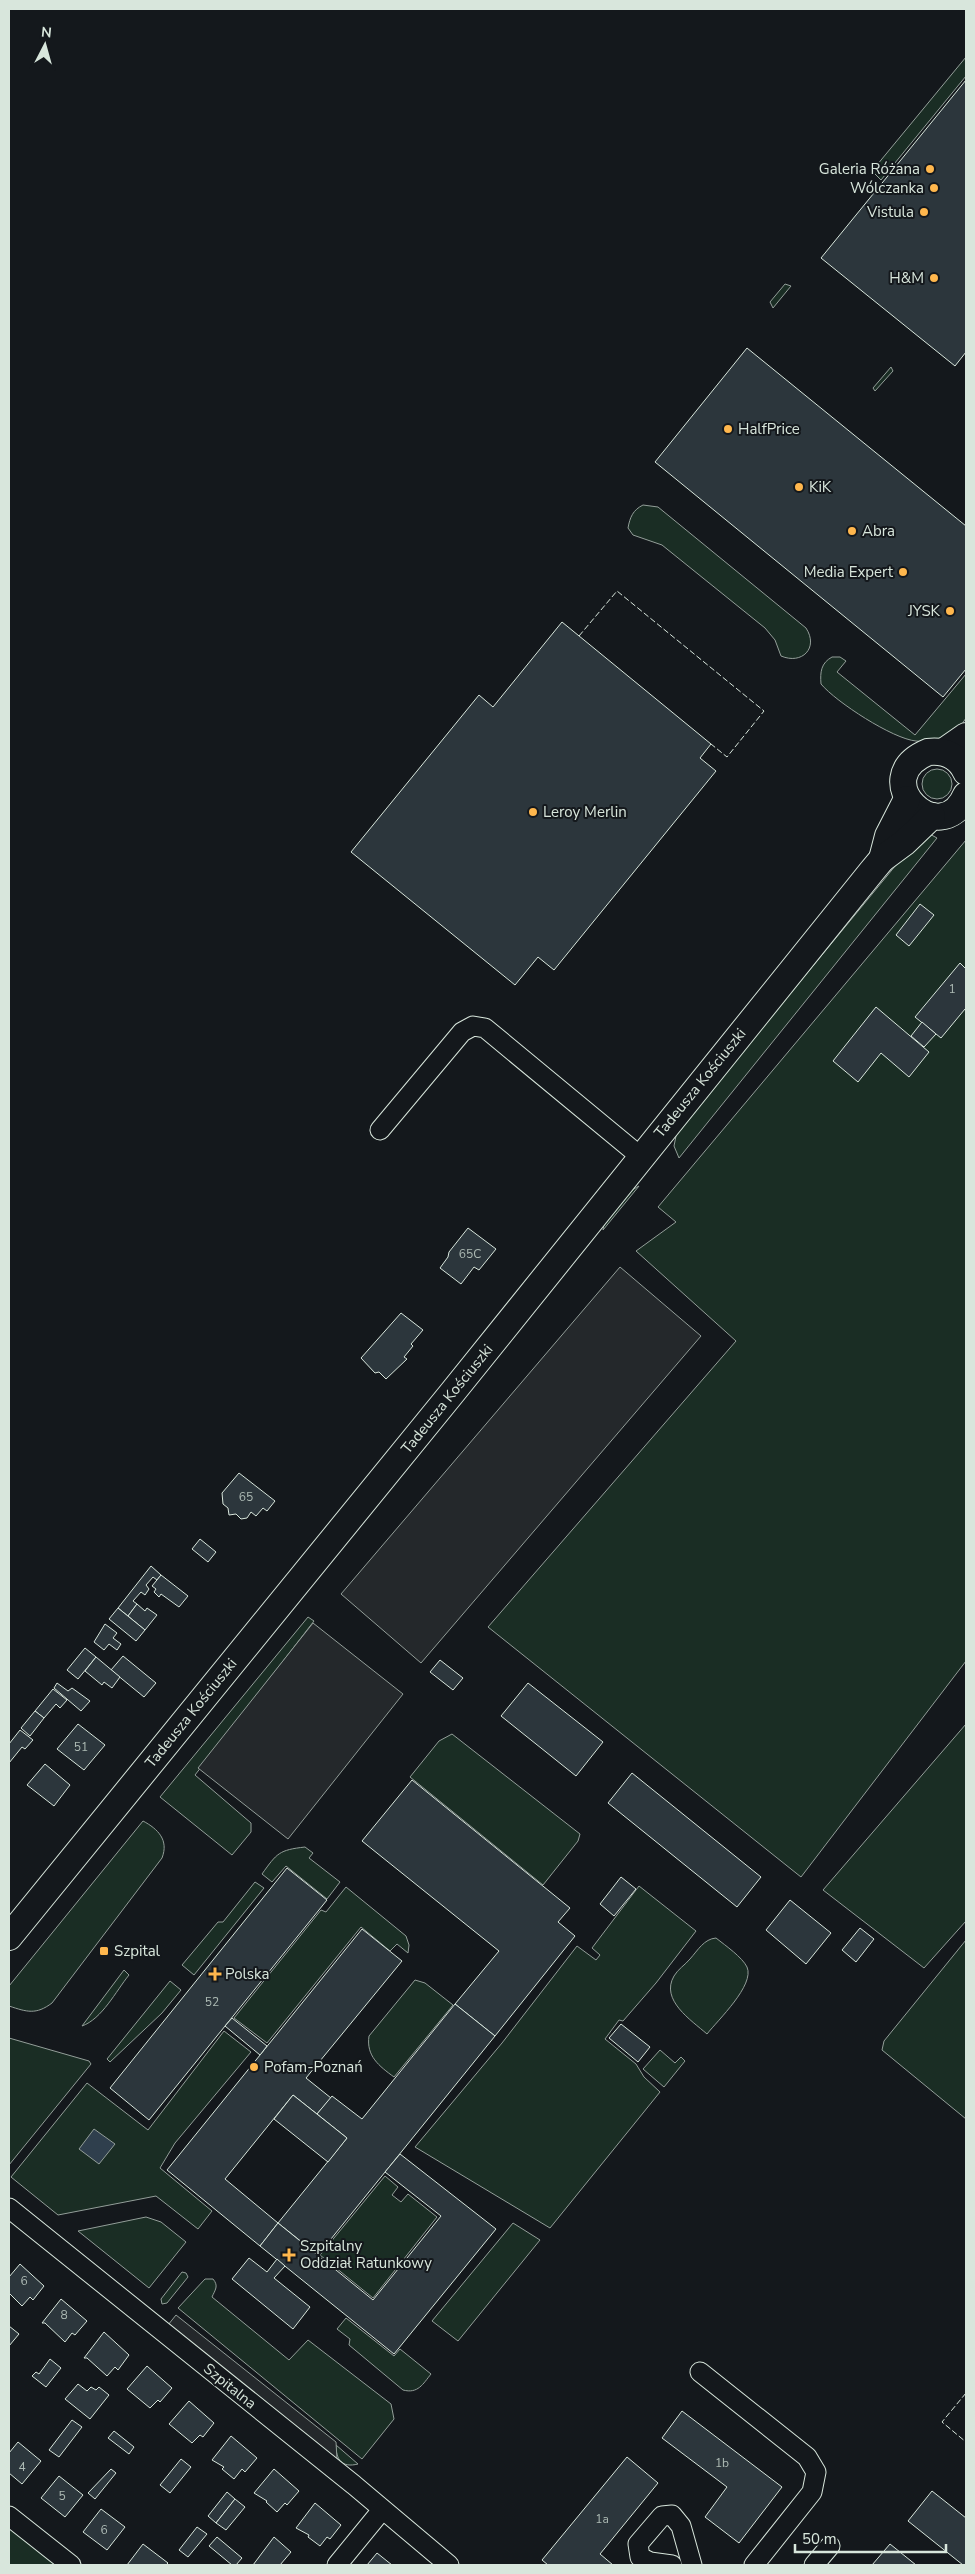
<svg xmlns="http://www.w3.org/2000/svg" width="975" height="2574" viewBox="0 0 975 2574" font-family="'Nunito Sans',sans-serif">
<rect width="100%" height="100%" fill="#14181c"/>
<g fill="#1a2d24" stroke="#939e99">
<polygon points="966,57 966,76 881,180 872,171"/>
<polygon points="785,284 791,286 773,308 770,302"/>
<polygon points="891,367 893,371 875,391 873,388"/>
<path d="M643,505L658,507L806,628C819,648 802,665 781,656L775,640L765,628L662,545L633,535L628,528C630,517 633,510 643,505Z"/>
<path d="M832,657H840L846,661L837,672L915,735L966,674V718L954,736C941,739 929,743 916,741C893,739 836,702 821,684C820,672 821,663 832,657Z"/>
<circle cx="937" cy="784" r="15"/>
<polygon points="924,831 937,838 679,1158 674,1146 677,1131"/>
<polygon points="966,840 966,1661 801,1877 488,1627 736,1341 636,1251 676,1222 658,1207"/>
<path d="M639,1186L603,1230C604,1214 625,1193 639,1186Z"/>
<polygon points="308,1617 314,1621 195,1775 251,1823 251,1832 232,1855 160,1797"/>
<polygon points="966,1724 966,1921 924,1968 823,1890"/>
<polygon points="452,1734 580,1834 578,1841 543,1885 410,1777 439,1741"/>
<path d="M143,1821C158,1829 169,1840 162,1858L52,2003C36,2015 27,2012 9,2006V1986Z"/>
<path d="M305,1847L313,1853L309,1858L340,1882L327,1899L286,1866L272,1882L262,1874C277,1853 279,1850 305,1847Z"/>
<polygon points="255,1882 264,1888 194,1975 182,1965 218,1922 223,1922"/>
<polygon points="639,1886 696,1931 656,1983 623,2021 619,2020 605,2039 636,2064 644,2077 660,2092 550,2228 415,2147 502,2043 577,1946 596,1960 600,1955 592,1948"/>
<polygon points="346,1887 406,1936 409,1945 408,1953 397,1944 390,1951 361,1927 267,2043 234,2018 321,1910 326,1912"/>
<path d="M716,1938C726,1946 742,1957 747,1967C755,1985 718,2020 707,2034C691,2020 660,2000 674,1976C678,1969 685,1965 690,1959C698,1950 704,1939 716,1938Z"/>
<polygon points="966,1940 966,2119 882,2050 884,2041"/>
<path d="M124,1970L129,1975C116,1991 102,2019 82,2026Z"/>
<path d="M415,1980L425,1983L453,2005L394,2077C379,2066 366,2056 369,2036Z"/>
<polygon points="170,1981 181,1990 162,2013 110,2062 107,2059"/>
<polygon points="224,2031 251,2052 175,2143 160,2168 212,2211 198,2229 156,2196 58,2215 11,2177 87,2083 148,2130"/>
<polygon points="9,2038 89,2061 91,2064 9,2165"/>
<polygon points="660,2050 675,2063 681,2057 685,2061 664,2087 643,2069"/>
<polygon points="385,2176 398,2187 392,2195 401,2202 408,2194 437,2217 373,2298 320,2255"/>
<polygon points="146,2217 161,2222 186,2242 149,2288 78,2231"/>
<polygon points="513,2223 540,2240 458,2341 432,2321"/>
<polygon points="182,2272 186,2273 188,2277 167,2303 162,2304 161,2299"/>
<path d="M205,2279H213C219,2286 215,2290 212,2297L289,2360L308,2340L391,2404L394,2419L362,2459L178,2308Z"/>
<path d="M346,2318L394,2356L400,2349L431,2374C423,2384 418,2394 403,2390L349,2345L350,2339L337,2329Z"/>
<path d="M336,2445L358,2464C342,2468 336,2460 336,2445Z"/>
<polygon points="9,2524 61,2565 9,2565"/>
</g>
<g fill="#24282b" stroke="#939e99">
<polygon points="620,1267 701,1336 421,1663 341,1594"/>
<polygon points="313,1623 403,1694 288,1839 198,1768"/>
<polygon points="176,2315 336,2442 337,2460 168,2325"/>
</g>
<polygon fill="#2f3f4d" stroke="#939e99" points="94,2129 115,2144 99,2164 79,2149"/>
<g fill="#2c363c" stroke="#d8e6dc">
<polygon points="966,80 966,352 955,366 821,258"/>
<polygon points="747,348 966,526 966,669 943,697 655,462"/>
<polygon points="562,622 711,744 700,758 716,771 554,970 538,957 515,985 351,852 479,695 493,707"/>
<polygon points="920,904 934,915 909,946 896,935"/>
<polygon points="960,963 966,969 966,1010 965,1009 941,1038 915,1017"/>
<polygon points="876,1007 929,1052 909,1077 881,1053 858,1082 833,1061"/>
<polygon points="922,1022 936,1034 924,1047 911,1036"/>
<polygon points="468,1228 496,1249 479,1270 474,1267 461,1284 440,1268 448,1257 449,1252"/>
<polygon points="401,1313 423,1330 411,1344 413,1346 404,1357 407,1359 386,1379 379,1372 375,1373 361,1358"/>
<polygon points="239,1473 275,1501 267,1511 263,1508 256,1516 251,1512 247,1518 241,1519 236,1514 229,1515 228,1508 223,1504 222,1493"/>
<polygon points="200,1539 216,1552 208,1562 192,1549"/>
<polygon points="151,1566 161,1575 157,1580 153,1577 146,1585 149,1589 145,1595 141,1592 133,1601 137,1604 128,1616 118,1608"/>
<polygon points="161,1575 188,1596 179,1607 161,1594 159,1597 154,1592 156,1589 152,1586"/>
<polygon points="137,1604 145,1611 147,1608 157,1615 145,1630 128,1616"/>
<polygon points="118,1608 145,1630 136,1641 109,1619"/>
<polygon points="105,1624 117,1633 113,1638 121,1644 117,1650 109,1644 104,1650 94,1642"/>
<polygon points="85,1648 96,1657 78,1679 67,1670"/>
<polygon points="123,1656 156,1683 144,1697 111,1670"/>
<polygon points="96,1657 120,1677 112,1688 104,1682 102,1685 85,1671"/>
<polygon points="440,1660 463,1678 453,1690 430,1672"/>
<polygon points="57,1683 68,1691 72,1688 90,1701 81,1711 54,1688"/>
<polygon points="528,1683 603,1742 576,1776 501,1716"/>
<polygon points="53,1689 67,1700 60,1708 56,1704 44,1718 35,1711"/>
<polygon points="35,1711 44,1718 30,1736 21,1728"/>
<polygon points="78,1724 105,1745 84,1770 57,1749"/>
<polygon points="20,1730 33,1740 25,1749 22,1747 9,1763 9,1744"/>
<polygon points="45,1764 70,1785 54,1806 27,1785"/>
<polygon points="632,1773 761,1877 737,1907 608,1803"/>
<polygon points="412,1780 570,1908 558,1922 575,1936 495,2036 455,2004 499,1951 362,1841"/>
<polygon points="287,1868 327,1900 149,2120 110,2088"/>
<polygon points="621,1877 636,1889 614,1916 600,1904"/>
<polygon points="790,1900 831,1933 806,1964 766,1930"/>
<polygon points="860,1928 874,1939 856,1962 842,1950"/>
<polygon points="362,1929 402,1961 306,2078 331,2098 317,2114 293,2095 225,2179 278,2223 260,2246 167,2170"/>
<polygon points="455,2004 495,2036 318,2255 278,2223 347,2138 317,2114 332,2096 362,2119"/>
<polygon points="232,2018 267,2046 260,2055 225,2026"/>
<polygon points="621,2024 650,2047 638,2062 609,2038"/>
<polygon points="293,2095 347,2138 328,2162 274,2119"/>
<polygon points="400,2154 496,2229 394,2354 260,2246 278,2223 373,2300 441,2216 385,2172"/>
<polygon points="249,2258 267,2272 277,2259 285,2266 274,2278 310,2307 293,2329 232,2279"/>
<polygon points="20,2264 44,2286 33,2300 30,2297 22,2306 9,2293 9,2277"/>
<polygon points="61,2299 87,2321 75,2335 72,2333 65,2342 45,2323 42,2323"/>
<polygon points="9,2326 19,2334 9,2346"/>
<polygon points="104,2332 129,2355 118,2370 115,2367 107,2376 87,2358 84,2358"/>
<polygon points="50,2359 61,2368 46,2387 32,2376 36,2372 39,2374"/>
<polygon points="147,2366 172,2388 160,2402 158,2400 150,2408 127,2389"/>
<polygon points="78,2384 87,2391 91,2387 96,2390 99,2387 109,2395 90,2419 65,2399"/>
<polygon points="189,2401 214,2423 203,2437 200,2435 192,2443 169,2424"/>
<polygon points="682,2411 782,2487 739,2543 705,2517 727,2487 662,2438"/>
<polygon points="72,2420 82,2427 59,2457 49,2450"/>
<polygon points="114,2431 134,2447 129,2454 108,2438"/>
<polygon points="231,2436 257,2458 245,2472 242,2469 234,2479 222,2469 224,2467 212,2460"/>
<polygon points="18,2442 41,2461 22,2484 9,2473 9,2453"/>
<polygon points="627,2457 658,2483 600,2554 613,2565 548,2565 542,2560"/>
<polygon points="181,2459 191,2467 170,2493 160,2485"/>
<polygon points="111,2469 116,2473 95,2499 88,2493"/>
<polygon points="274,2469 299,2491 287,2505 285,2503 277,2512 266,2502 267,2501 254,2493"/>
<polygon points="59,2476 83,2495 65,2517 41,2498"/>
<polygon points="932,2491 966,2518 966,2565 963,2565 908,2521"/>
<polygon points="227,2492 235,2499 216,2523 208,2516"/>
<polygon points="235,2499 245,2507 226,2530 216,2523"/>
<polygon points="315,2503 341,2525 330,2539 327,2537 320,2546 308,2537 309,2535 296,2528"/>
<polygon points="101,2509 125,2527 107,2550 83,2532"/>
<polygon points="197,2527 207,2534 188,2557 179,2550"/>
<polygon points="217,2537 242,2558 236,2565 232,2565 209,2546"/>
<polygon points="274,2537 291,2552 280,2565 253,2565"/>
<polygon points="143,2544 168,2563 166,2565 127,2565"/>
<polygon points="890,2544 916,2565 872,2565"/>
<polygon points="377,2553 392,2565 367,2565"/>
</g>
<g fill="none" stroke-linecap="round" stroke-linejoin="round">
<defs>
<g id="street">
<polyline points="380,1130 462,1032 473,1026 485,1028 641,1157"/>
<polyline points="9,2208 354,2485 449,2565"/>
<polyline points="700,2372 807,2457 816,2472 812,2492 754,2565"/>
<polyline points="9,2516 71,2565"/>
<polyline points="337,2565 382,2510"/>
<polyline points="672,2565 650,2562 640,2557 638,2544 662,2516 672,2515 681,2526 692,2565"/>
<polyline points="814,2565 830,2546"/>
</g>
<g id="secondary">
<polyline points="943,752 966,736"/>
<path d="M966,772C959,756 945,750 928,752C864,779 941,853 966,795"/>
<polyline points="882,859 888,836 907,799"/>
<polyline points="9,1937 452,1393 872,871 882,859 905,842 932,816"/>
</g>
</defs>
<use href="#street" stroke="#d8e6dc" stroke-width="21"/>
<use href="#secondary" stroke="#d8e6dc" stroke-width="28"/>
<use href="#street" stroke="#14181c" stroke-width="19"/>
<use href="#secondary" stroke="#14181c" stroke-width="26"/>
<g stroke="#d8e6dc" stroke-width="1" stroke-dasharray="6 2.5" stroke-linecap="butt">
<polyline points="579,636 617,591 764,711 727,757 711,744"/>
<polyline points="966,2393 942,2422 966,2442"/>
</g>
</g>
<g fill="#ffb74d" stroke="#14181c" stroke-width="2">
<circle cx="930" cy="169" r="5"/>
<circle cx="934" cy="188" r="5"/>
<circle cx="924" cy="212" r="5"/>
<circle cx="934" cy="278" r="5"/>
<circle cx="728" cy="429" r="5"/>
<circle cx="799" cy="487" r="5"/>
<circle cx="852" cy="531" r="5"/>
<circle cx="903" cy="572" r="5"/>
<circle cx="950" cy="611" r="5"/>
<circle cx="533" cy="812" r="5"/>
<rect x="99" y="1946" width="10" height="10" rx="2.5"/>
<path d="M212.5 1966.5h5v5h5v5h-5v5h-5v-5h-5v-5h5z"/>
<circle cx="254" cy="2067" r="5"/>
<path d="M286.5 2247.5h5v5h5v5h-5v5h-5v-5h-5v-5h5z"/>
</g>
<g text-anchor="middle" stroke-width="4" stroke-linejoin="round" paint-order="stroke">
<g font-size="12" fill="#adbab4">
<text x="952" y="993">1</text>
<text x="470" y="1258">65C</text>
<text x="246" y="1501">65</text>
<text x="81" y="1751">51</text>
<text x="212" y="2006">52</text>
<text x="24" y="2285">6</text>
<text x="64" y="2319">8</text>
<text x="722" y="2467">1b</text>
<text x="22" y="2471">4</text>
<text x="62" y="2500">5</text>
<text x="602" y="2523">1a</text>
<text x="104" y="2534">6</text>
</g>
<g font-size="15" fill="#d8e6dc" stroke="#14181c" text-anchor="start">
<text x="920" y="174" text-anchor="end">Galeria Różana</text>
<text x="924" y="193" text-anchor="end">Wólczanka</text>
<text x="914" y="217" text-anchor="end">Vistula</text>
<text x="924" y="283" text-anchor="end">H&amp;M</text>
<text x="738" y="434">HalfPrice</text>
<text x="809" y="492">KiK</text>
<text x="862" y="536">Abra</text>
<text x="893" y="577" text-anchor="end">Media Expert</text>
<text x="940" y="616" text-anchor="end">JYSK</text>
<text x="543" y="817">Leroy Merlin</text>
<text x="114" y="1956">Szpital</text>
<text x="225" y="1979">Polska</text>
<text x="264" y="2072">Pofam-Poznań</text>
<text x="300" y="2251">Szpitalny<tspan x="300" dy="17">Oddział Ratunkowy</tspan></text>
</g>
<g font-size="15" fill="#d8e6dc" stroke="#14181c">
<text transform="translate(700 1083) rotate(-51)" y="5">Tadeusza Kościuszki</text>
<text transform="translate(447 1399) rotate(-51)" y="5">Tadeusza Kościuszki</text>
<text transform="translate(191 1713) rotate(-51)" y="5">Tadeusza Kościuszki</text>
<text transform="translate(230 2386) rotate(39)" y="5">Szpitalna</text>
</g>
</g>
<rect width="975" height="2574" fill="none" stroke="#d8e6dc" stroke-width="20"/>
<g transform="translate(45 45) rotate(6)" stroke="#14181c" stroke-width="4" paint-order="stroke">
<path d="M0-4L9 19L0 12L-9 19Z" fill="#d8e6dc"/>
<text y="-8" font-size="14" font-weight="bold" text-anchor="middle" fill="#d8e6dc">N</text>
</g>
<path d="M795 2544v8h151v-8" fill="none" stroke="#d8e6dc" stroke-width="2.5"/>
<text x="802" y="2544" font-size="15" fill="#d8e6dc" stroke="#14181c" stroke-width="4" paint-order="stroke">50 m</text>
</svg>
